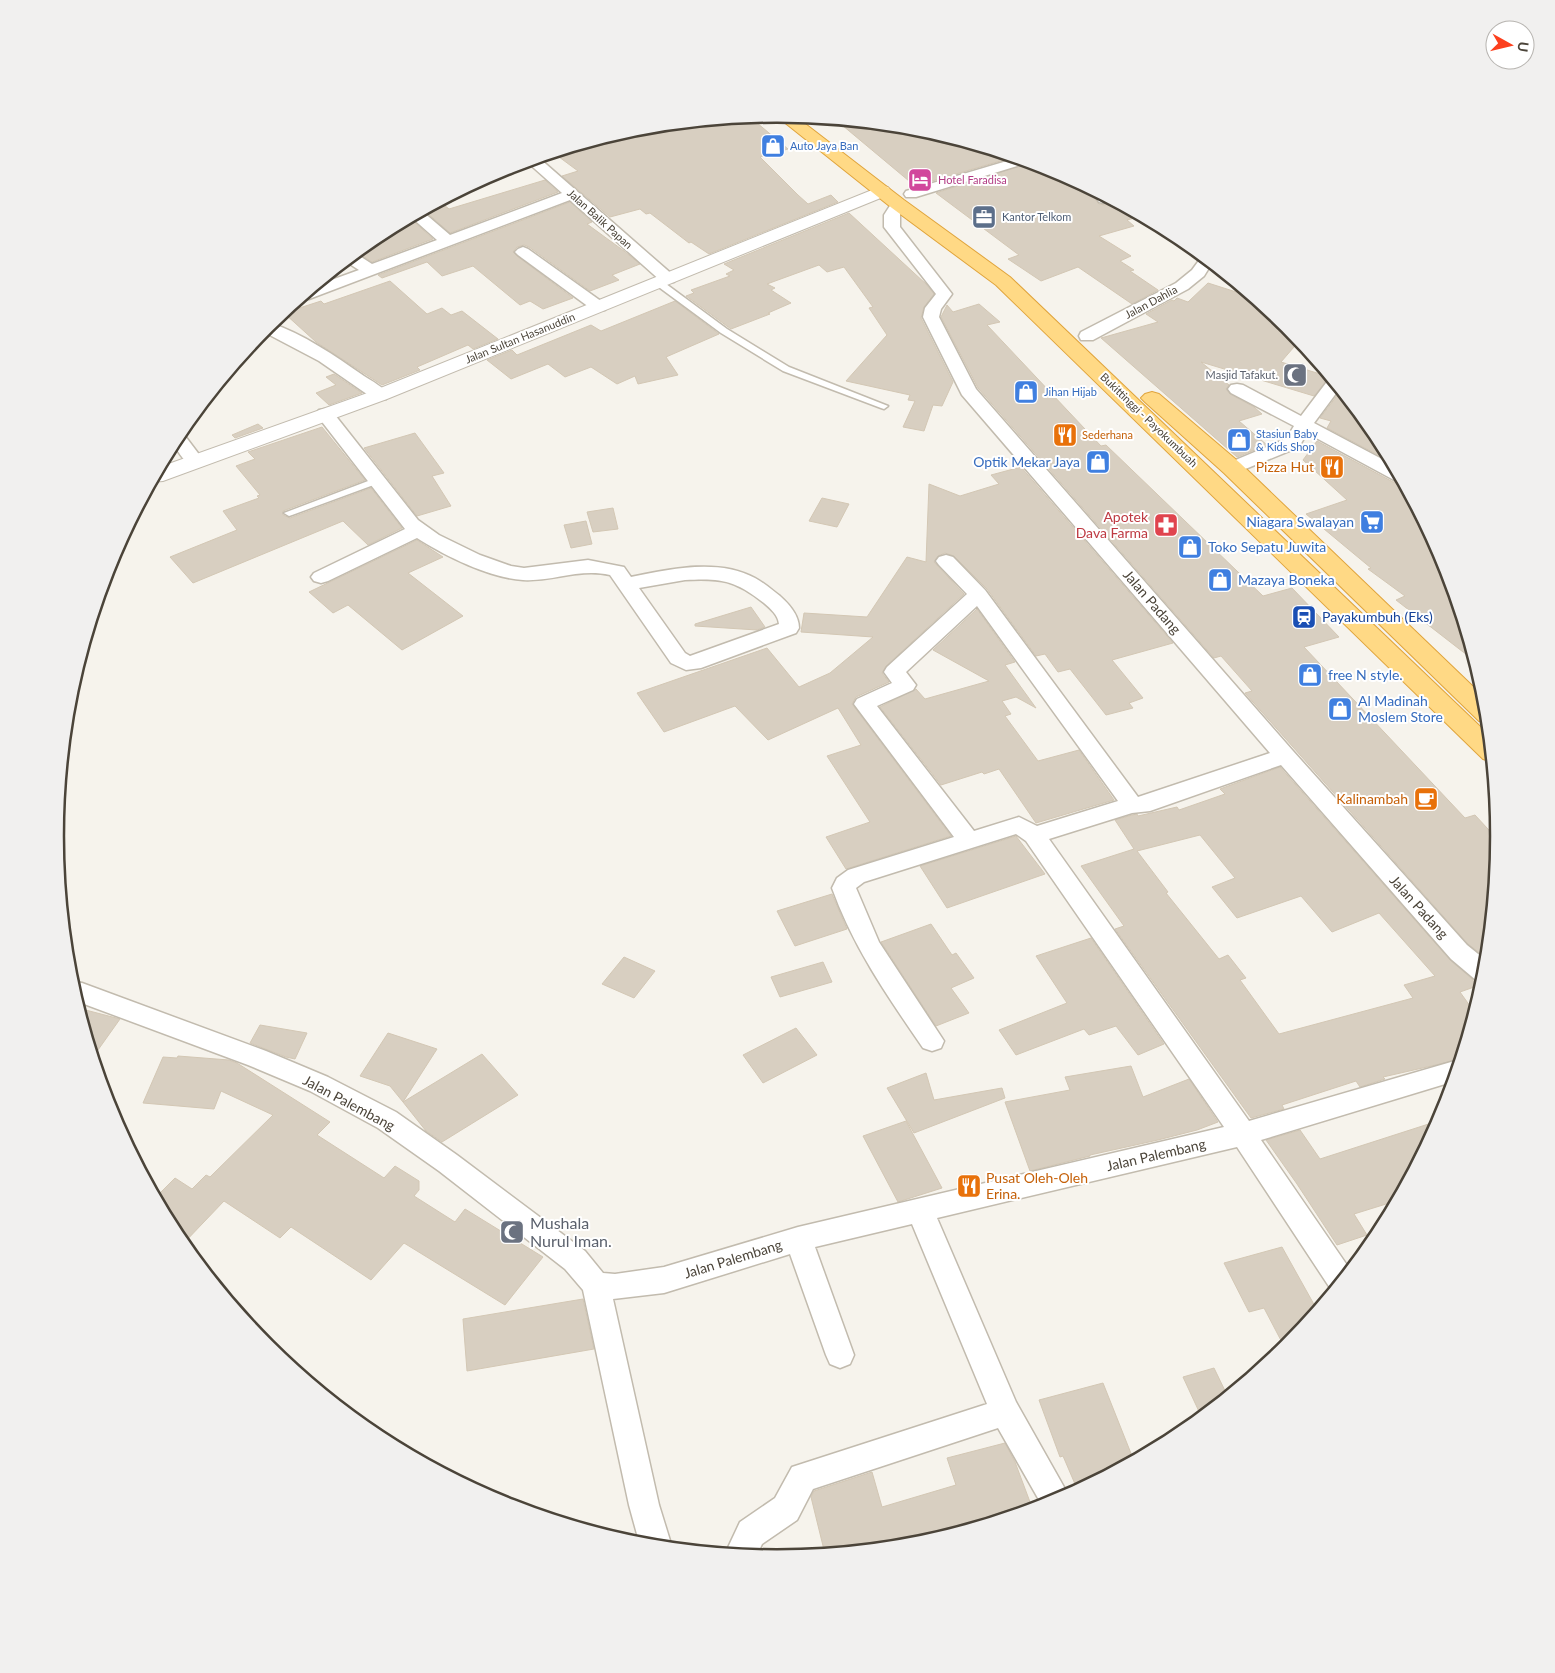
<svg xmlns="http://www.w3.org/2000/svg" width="1555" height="1673" viewBox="0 0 1555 1673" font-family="Lato,sans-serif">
<rect width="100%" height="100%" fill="#f6f3ec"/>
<g fill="#d8cfc1" stroke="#d3c7b4" fill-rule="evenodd">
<polygon points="750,117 788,149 760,157 798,195 808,204 831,195 838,202 709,254 691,242 689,243 650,213 646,214 640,209 610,217 562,176 578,171 555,154 654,126 711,121 713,123"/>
<polygon points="836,120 919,128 1014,157 915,186"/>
<polygon points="1032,162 1054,169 1099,193 1095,199 1099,204 1105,205 1114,201 1142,216 1127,220 1134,226 1099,236 1131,256 1120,261 1134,270 1130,271 1158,290 1132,304 1078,267 1041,281 1008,259 1019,255 936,193"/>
<polygon points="545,180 558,192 450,233 425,211 444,205 449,209"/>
<polygon points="570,202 592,222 587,224 624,251 640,264 612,275 619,280 590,291 529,247 524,245 517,247 513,252 517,256 573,298 543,309 530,301 520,305 473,266 442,276 427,262 382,278 378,275"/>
<polygon points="849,213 926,284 934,294 924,307 921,318 953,382 942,406 933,405 924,431 903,427 915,401 908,400 910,395 846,381 887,335 869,308 873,307 844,267 827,272 819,265 767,284 775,288 771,290 791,303 768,313 770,314 731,329 686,296 694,293 691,290 730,276 726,274 734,270 724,264"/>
<polygon points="410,218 433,239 372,262 357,252 376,236"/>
<polygon points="390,281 427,314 442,308 451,315 462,311 498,339 473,349 468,345 417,367 420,370 382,385 316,342 284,313 321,301 324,304"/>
<polygon points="1208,283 1255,298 1289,326 1300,340 1281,362 1330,377 1314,396 1201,362 1229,385 1226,389 1230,394 1254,407 1262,414 1239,421 1267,445 1237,457 1101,338 1158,322 1146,314 1172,300 1174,301 1177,298 1188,302"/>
<polygon points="675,301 719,334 666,357 678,375 638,384 635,376 617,384 591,367 565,377 548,364 511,379 487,360 512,350 517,355 591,325 601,331"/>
<polygon points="979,304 1000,322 987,325 1101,446 1106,445 1263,596 1292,588 1339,637 1304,647 1465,818 1475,815 1500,842 1489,951 1481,954 1468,944 1245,693 1252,691 1221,656 1214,658 978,388 941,317 947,305 953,312"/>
<polygon points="334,374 362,393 329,405 316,393 336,385 326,377"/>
<polygon points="1339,393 1344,393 1378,435 1393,463 1327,428 1331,421 1320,418"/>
<polygon points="258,424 263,428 235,438 232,435"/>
<polygon points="322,427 365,480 283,511 283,515 290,518 371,488 402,528 368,545 343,521 193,583 170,557 237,530 223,511 259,498 257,496 260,495 236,466 255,459 248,452"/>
<polygon points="415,433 444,473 432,476 451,506 417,516 364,448"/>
<polygon points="1317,441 1393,482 1404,483 1445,560 1476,662 1396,600 1405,596 1368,569 1371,568 1306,514 1347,500 1303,460"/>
<polygon points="1021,467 1173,643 1112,660 1143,698 1129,703 1133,708 1106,715 1070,669 1058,672 1045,654 1036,656 987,589 954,556 945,553 938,556 934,562 964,594 886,666 882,673 889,682 856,697 852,704 951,836 846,869 826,837 870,822 827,756 861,745 838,708 768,740 735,706 664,732 637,693 767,648 799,687 830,673 873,637 801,632 804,613 867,617 907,557 926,562 929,484 960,496 999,484 991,475"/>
<polygon points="822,498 849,504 837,527 809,521"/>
<polygon points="613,508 618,529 593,532 587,512"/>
<polygon points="586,521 592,544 571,548 564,525"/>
<polygon points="417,540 443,557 408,573 463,616 402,650 348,605 333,613 309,592"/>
<polygon points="751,607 765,627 757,630 695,626 695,624"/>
<polygon points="977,609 1015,662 1005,665 1036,708 1016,697 1002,701 1011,714 1005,716 1038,761 1079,750 1114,800 1036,823 999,769 984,774 982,772 941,785 880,707 916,689 925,699 989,681 933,650"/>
<path d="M1280,767L1450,960L1472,979L1477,986L1460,992L1475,1013L1462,1059L1383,1077L1385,1079L1360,1087L1356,1081L1282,1105L1284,1109L1251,1118L1115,929L1124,926L1081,866L1134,849L1115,820L1132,815L1137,814L1138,816L1177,807L1179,810L1225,794L1220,789ZM1200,835L1235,878L1212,887L1237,918L1301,896L1332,932L1379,913L1435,976L1404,985L1413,998L1279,1034L1240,980L1246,978L1228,955L1219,959L1166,893L1168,892L1137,851Z"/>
<polygon points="1016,836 1045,874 947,908 920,866"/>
<polygon points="832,894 847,929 795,946 777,911"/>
<polygon points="931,924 952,955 956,953 974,978 951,988 969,1013 936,1026 881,942"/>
<polygon points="1091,938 1164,1044 1138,1055 1116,1026 1089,1035 1084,1029 1016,1055 999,1030 1067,1003 1036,956"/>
<polygon points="624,957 655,971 634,998 602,984"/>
<polygon points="823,962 832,982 780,997 771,977"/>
<polygon points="78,1008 120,1019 93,1057 87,1038"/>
<polygon points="260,1025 307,1033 295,1059 286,1057 250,1043"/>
<polygon points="796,1028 817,1055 763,1083 743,1055"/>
<polygon points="388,1033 437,1049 403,1102 390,1086 360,1076"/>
<polygon points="482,1054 518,1095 442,1142 426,1131 403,1102"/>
<polygon points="178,1056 229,1060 237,1063 330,1122 317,1135 384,1178 395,1166 419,1181 419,1190 414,1196 455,1222 465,1209 543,1257 505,1305 404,1243 371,1280 291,1227 280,1238 224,1201 182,1245 155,1198 175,1178 192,1189 206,1175 210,1177 273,1115 221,1091 214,1109 143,1103 163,1057 177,1058"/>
<polygon points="1131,1066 1143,1097 1189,1079 1218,1122 1197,1130 1158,1140 1090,1155 1090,1156 1030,1171 1005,1102 1070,1090 1065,1077"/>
<polygon points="926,1073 934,1100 1002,1088 1005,1098 914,1133 887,1088"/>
<polygon points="1441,1120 1399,1200 1354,1214 1367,1235 1337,1245 1297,1184 1266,1140 1300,1130 1320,1159"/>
<polygon points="906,1121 942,1188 898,1202 863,1136"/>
<polygon points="1282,1247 1316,1308 1316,1314 1286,1350 1264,1308 1249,1312 1224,1263"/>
<polygon points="583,1299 594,1349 467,1371 463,1319"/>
<polygon points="1214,1368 1228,1397 1202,1418 1183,1377"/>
<polygon points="1103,1383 1134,1461 1078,1491 1063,1456 1060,1457 1039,1400"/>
<polygon points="1005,1443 1015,1462 1033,1510 918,1545 825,1554 811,1497 814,1491 872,1472 882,1507 956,1485 947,1458"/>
</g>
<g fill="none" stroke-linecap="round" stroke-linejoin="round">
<defs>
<g id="service">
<polygon points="656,281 662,281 727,329 789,367 888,406 884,409 881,408 783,371 721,333 656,285"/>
<polygon points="376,478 379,479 379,483 292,515 289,516 284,513"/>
</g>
<g id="minor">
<polygon points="539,158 674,276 676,279 674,282 662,282 570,200 309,299 298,300 315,286 359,270 345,261 355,253 372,264 437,240 411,217 422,211 450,235 562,193 526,161"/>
<polygon points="1017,158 1030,162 916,197 906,197 904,194 906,191"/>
<polygon points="1101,194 1112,200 1104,203 1099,202 1097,199"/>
<path d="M898,200L903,201L905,204L900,215V227L952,294L941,309L939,317L976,389L1293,751L1467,945L1488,962L1484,983L1477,981L1451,959L1281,765L1150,811L1132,813L1049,839L1249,1121L1458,1060L1461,1061L1455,1081L1261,1140L1351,1271L1334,1292L1332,1291L1237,1147L937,1218L1016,1402L1069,1496L1043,1507L998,1428L813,1489L797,1520L762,1544L756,1557L725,1554L740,1522L775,1498L792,1467L987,1404L912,1224L815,1247L854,1355L850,1364L840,1368L830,1364L826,1355L790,1254L664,1293L613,1299L659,1505L672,1547L671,1548L640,1545L629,1505L583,1290L565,1269L439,1171L378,1128L310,1091L248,1065L76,1001L70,981L82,983L266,1051L328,1077L396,1112L457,1155L585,1251L603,1273L615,1274L664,1267L798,1227L1224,1127L1026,841L1016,834L864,882L856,888L879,942L944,1041L941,1048L932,1051L923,1048C888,997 853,947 832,888L837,878L848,870L954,837L854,704L857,699L892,683L884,672L887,667L967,594L939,565L936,561L939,557L946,555L953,557L985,590L1138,797L1270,753L962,395L923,317L925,308L936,294L884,227V215L893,201ZM977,606L1118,801L1037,826L1019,817L974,831L877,706L913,690L916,685L906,672Z"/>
<polygon points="523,247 528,249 605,304 607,307 605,310 593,310 518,255 515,252 518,249"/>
<polygon points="1203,255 1212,263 1204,276 1188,289 1093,340 1081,340 1079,336 1081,332 1176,283 1192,270"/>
<path d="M270,323C304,334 335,356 364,376C372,381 383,387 389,395L386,399L380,400L374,399L319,361L262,331Z"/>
<polygon points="1329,379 1332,379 1340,388 1314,423 1395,466 1403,481 1394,480 1307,433 1299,447 1238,472 1232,473 1226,472 1223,468 1226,464 1286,439 1294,426 1231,393 1228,389 1231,385 1237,384 1243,385 1301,416"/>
<path d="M325,409L331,410L418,520L439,535L480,555L511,566L524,568L588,560L624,567L631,577C670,569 718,558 755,578C764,583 772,590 780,596C789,604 799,615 799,628L796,633L701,668L686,670L671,663L610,575C578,568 553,582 523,580C490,578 445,556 417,538L328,581L321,583L314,581L311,577L314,573L405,529L316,414L319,410ZM685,580C721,578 735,580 764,603C771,609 778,615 779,624L690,656L685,653L639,588Z"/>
<path d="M180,432H182L204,461L201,465C186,469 181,454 172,443Z"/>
</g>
<polygon id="tertiary" points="882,186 888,187 891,191 888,195 387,399 163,481 152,482 160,467 373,391"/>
<g id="trunk">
<polygon points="774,114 795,116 904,200 1010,277 1490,736 1493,762 1483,759 996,285 892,208"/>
<polygon points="1152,392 1159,394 1240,463 1486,699 1489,724 1479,721 1224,473 1145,402 1141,398 1145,394"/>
</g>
</defs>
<use href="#service" stroke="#c2bbae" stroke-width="3"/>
<use href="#minor" stroke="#c2bbae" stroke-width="3"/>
<use href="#tertiary" stroke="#c2bbae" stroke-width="2"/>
<use href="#trunk" stroke="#e0a43c" stroke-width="2"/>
<use href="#service" fill="#fff" fill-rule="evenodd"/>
<use href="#minor" fill="#fff" fill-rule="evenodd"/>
<use href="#tertiary" fill="#fff" fill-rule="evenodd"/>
<use href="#trunk" fill="#ffd985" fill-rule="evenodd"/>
</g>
<defs>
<symbol id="shop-square" viewBox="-11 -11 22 22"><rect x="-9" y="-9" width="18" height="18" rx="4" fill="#3f7fe0" stroke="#fff"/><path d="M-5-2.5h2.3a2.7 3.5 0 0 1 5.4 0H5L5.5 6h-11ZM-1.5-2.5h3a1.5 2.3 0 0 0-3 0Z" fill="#fff"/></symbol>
<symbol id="hotel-square" viewBox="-11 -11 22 22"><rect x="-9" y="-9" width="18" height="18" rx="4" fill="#d1479c" stroke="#fff"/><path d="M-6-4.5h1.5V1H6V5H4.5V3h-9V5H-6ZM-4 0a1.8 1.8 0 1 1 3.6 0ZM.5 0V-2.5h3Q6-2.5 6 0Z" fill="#fff"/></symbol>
<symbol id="office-square" viewBox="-11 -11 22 22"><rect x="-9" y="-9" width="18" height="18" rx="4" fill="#5c6f8a" stroke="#fff"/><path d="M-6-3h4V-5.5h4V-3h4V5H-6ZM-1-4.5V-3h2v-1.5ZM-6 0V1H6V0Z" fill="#fff"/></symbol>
<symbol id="mosque-square" viewBox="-11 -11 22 22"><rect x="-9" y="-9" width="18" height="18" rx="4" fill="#6b7280" stroke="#fff"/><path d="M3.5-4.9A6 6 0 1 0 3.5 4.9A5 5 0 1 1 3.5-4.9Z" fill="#fff"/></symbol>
<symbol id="restaurant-square" viewBox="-11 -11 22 22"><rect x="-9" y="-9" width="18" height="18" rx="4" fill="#e8710a" stroke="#fff"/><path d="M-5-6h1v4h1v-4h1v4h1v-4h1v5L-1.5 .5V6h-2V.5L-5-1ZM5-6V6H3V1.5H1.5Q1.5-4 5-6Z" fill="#fff"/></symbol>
<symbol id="supermarket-square" viewBox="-11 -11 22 22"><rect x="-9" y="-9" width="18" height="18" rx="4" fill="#3f7fe0" stroke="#fff"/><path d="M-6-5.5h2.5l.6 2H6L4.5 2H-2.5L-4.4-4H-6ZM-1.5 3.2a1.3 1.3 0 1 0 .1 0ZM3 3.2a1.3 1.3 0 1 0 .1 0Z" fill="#fff"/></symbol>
<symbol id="pharmacy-square" viewBox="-11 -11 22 22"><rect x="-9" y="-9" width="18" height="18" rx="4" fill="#e0444e" stroke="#fff"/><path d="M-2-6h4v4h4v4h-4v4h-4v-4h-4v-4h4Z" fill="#fff"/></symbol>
<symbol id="station-square" viewBox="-11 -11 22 22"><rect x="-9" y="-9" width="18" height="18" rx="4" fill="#1a4fb4" stroke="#fff"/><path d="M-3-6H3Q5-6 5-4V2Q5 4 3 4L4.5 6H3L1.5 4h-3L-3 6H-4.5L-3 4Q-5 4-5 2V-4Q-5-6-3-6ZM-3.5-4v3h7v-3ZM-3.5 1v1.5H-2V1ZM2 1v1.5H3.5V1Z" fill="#fff"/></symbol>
<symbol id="cafe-square" viewBox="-11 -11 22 22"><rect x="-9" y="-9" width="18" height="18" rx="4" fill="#e8710a" stroke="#fff"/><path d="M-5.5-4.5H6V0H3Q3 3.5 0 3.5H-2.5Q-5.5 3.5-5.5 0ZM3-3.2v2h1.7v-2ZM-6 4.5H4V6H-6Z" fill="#fff"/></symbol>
</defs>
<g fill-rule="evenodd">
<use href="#shop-square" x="759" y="132" width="28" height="28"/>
<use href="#hotel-square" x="906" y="166" width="28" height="28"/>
<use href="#office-square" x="970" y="203" width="28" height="28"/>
<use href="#mosque-square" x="1281" y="361" width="28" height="28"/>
<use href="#shop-square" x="1012" y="378" width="28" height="28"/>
<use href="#restaurant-square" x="1051" y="421" width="28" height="28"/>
<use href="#shop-square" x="1225" y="426" width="28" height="28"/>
<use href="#shop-square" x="1084" y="448" width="28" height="28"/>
<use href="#restaurant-square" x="1318" y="453" width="28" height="28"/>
<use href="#supermarket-square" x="1358" y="508" width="28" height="28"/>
<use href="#pharmacy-square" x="1152" y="511" width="28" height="28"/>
<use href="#shop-square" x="1176" y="533" width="28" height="28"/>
<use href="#shop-square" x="1206" y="566" width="28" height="28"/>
<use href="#station-square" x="1290" y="603" width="28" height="28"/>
<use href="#shop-square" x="1296" y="661" width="28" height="28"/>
<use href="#shop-square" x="1326" y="695" width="28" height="28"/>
<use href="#cafe-square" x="1412" y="785" width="28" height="28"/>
<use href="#restaurant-square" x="955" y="1172" width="28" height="28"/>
<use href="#mosque-square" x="498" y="1218" width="28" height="28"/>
</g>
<g text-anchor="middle" stroke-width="4" stroke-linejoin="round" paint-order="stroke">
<g font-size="11" fill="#366cbe" stroke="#fff" text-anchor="start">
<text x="790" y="150">Auto Jaya Ban</text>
<text x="1044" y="396">Jihan Hijab</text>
<text x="1256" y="438">Stasiun Baby<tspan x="1256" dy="13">&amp; Kids Shop</tspan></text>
</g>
<g font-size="11" fill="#b23c85" stroke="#fff" text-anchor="start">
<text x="938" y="184">Hotel Faradisa</text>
</g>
<g font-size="11" fill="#4e5e75" stroke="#fff" text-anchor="start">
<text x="1002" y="221">Kantor Telkom</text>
</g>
<g font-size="11" fill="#4b4439" stroke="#fff">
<text transform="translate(600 219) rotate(42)" y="4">Jalan Balik Papan</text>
<text transform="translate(1151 302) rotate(-28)" y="4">Jalan Dahlia</text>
<text transform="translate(520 338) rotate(-22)" y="4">Jalan Sultan Hasanuddin</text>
<text transform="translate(1149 420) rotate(44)" y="4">Bukittinggi - Payokumbuah</text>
</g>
<g font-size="11" fill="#5b616d" stroke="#fff" text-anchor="end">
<text x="1278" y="379">Masjid Tafakut.</text>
</g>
<g font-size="11" fill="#c56008" stroke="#fff" text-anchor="start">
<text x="1082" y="439">Sederhana</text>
</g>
<g font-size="14" fill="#366cbe" stroke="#fff" text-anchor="start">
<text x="1080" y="467" text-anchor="end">Optik Mekar Jaya</text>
<text x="1354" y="527" text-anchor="end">Niagara Swalayan</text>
<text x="1208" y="552">Toko Sepatu Juwita</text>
<text x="1238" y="585">Mazaya Boneka</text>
<text x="1328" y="680">free N style.</text>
<text x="1358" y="706">Al Madinah<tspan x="1358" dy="16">Moslem Store</tspan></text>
</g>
<g font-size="14" fill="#c56008" stroke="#fff" text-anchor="end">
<text x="1314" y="472">Pizza Hut</text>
<text x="1408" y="804">Kalinambah</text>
<text x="986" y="1183" text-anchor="start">Pusat Oleh-Oleh<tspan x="986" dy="16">Erina.</tspan></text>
</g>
<g font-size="14" fill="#be3a42" stroke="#fff" text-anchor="end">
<text x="1148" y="522">Apotek<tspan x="1148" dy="16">Dava Farma</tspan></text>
</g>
<g font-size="14" fill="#4b4439" stroke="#fff">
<text transform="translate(1152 602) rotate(49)" y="5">Jalan Padang</text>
<text transform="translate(1419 907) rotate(48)" y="5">Jalan Padang</text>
<text transform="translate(349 1103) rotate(28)" y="5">Jalan Palembang</text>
<text transform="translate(1156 1155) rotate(-13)" y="5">Jalan Palembang</text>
<text transform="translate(733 1259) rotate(-17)" y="5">Jalan Palembang</text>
</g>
<g font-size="14" fill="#164399" stroke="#fff" text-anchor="start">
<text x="1322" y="622">Payakumbuh (Eks)</text>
</g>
<g font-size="16" fill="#5b616d" stroke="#fff" text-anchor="start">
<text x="530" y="1229">Mushala<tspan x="530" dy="18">Nurul Iman.</tspan></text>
</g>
</g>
<path d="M0 0H1555V1673H0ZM64 836a713 713 0 1 1 1426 0a713 713 0 1 1-1426 0Z" fill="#f1f0ef" fill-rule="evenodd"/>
<path fill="none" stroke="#4b4439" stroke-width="2.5" d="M64 836a713 713 0 1 1 1426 0a713 713 0 1 1-1426 0Z"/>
<g transform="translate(1510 45) rotate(98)"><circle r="24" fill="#ffffff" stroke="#b7b4b0"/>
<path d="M0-4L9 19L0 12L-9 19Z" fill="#fc3f1d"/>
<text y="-8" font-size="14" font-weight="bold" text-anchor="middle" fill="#4b4439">U</text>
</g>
</svg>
